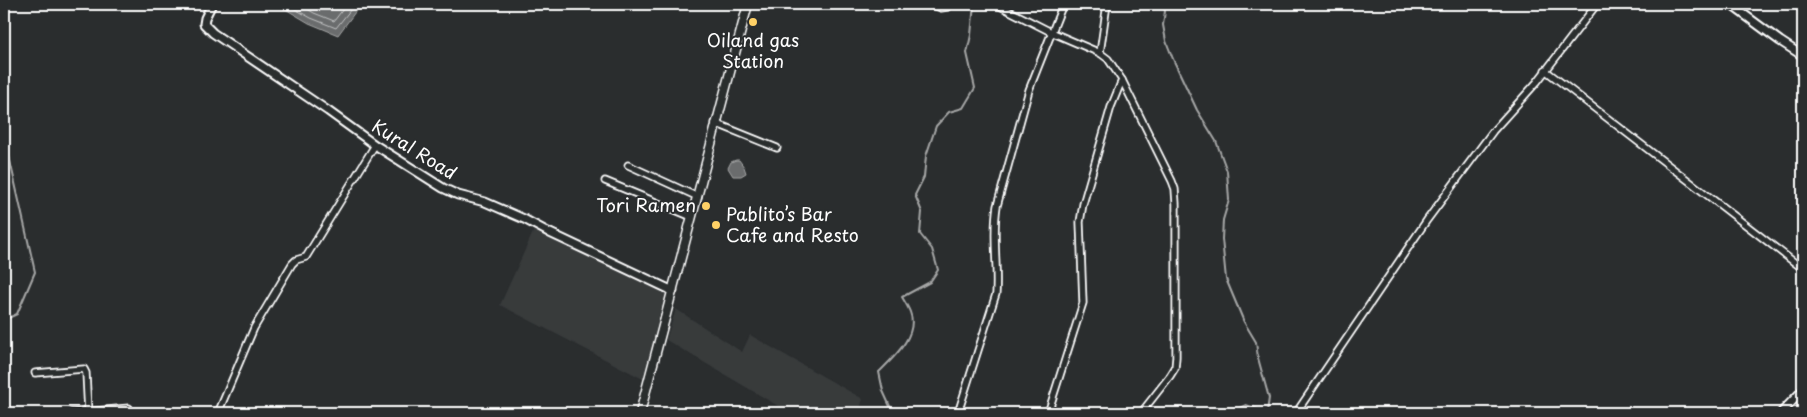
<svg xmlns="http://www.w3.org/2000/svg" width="1807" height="417" viewBox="0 0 1807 417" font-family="'Playpen Sans',sans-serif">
<rect width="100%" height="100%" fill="#2a2d2e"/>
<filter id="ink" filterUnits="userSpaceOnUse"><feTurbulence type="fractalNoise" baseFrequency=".02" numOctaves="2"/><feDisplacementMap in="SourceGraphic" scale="10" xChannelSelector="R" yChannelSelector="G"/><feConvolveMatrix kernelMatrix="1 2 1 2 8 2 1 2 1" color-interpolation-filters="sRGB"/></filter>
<g filter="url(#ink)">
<g fill="#373a3b">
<polygon points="534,230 670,294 643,379 500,305"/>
<polygon points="676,309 742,352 750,335 863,399 859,413 790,413 666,340"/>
</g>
<g fill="#6a6c6d" stroke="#a6a7a7">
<polygon points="277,4 361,4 338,35 309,23"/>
<polygon points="736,160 739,160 744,167 746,173 741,176 733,176 728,168 731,162"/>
</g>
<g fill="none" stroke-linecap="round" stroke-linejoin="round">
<g stroke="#c3c4c5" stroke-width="1">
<polyline points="286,4 311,18 336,28 355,4"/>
<polyline points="299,4 314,13 334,21 347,4"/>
</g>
<g stroke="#a6a7a7" stroke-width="2">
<polyline points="1163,4 1165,11 1163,25 1166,41 1173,59 1197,110 1216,141 1227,171 1229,200 1223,220 1222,239 1226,279 1244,322 1256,342 1258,358 1269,398 1267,412 1246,405 1229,413"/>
<polyline points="4,134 35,272 17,314 4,320"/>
<path d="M893,413L883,391L879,372C894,357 919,335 910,312C908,307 905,302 902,297L930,282L938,270L932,249L920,234L922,212L915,195L924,177L926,156L936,126L949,112L963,108L975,88L967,53L971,35L974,4"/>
</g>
<defs>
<g id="minor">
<polyline points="931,4 941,8 948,7"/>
<polyline points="996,4 1051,32 1100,53 1108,59 1122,80 1172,181 1175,189 1176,204 1176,357 1175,368 1170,376 1141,413"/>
<polyline points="1100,53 1107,4"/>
<polyline points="1545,70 1803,269"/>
<polyline points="715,123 777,148"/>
<polyline points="628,165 698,197"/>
<polyline points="605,181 692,217"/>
<polyline points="35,373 84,369 86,373 88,413"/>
<polyline points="71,413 129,408"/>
<polyline points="218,413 254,328 292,264 296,260 306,257 375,145"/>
<path d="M958,413L996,294C998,265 992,235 997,206L1029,90L1063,4"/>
<polyline points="1048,413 1083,303 1080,222 1083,204 1111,107 1122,80"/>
<polyline points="1296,413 1427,220 1493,131 1537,82 1597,4"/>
</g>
<g id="tertiary">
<polyline points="212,4 205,18 204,24 213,33 328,111 375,145 443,188 458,195 485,202 524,219 550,233 673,291"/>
<polyline points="1730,4 1780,41 1803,56"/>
<polyline points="1781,413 1803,390"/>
</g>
<polyline id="secondary" points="640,413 748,4"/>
</defs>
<use href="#minor" stroke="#fff" stroke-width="9"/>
<use href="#tertiary" stroke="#fff" stroke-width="11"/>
<use href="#secondary" stroke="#fff" stroke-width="11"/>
<use href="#minor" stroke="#2a2d2e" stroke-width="5.5"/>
<use href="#tertiary" stroke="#2a2d2e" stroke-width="7"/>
<use href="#secondary" stroke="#2a2d2e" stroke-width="8"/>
</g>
</g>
<g fill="#ffd166" stroke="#2a2d2e" stroke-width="2">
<circle cx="753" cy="22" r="5"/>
<circle cx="706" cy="206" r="5"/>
<circle cx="716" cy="225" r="5"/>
</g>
<g text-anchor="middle" stroke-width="4" stroke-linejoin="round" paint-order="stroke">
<g font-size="18" fill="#fff" stroke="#2a2d2e">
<text x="753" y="47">Oiland gas<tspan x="753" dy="21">Station</tspan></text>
<text x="696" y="212" text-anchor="end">Tori Ramen</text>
<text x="726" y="221" text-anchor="start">Pablito’s Bar<tspan x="726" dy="21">Cafe and Resto</tspan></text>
</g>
<g font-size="18" fill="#fff" stroke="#2a2d2e">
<text transform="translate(414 150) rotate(32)" y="6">Kural Road</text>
</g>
</g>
<rect width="1807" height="417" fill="none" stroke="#2a2d2e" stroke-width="20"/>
<rect x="10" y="10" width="1787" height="397" fill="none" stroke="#fff" stroke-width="2" filter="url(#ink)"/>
</svg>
